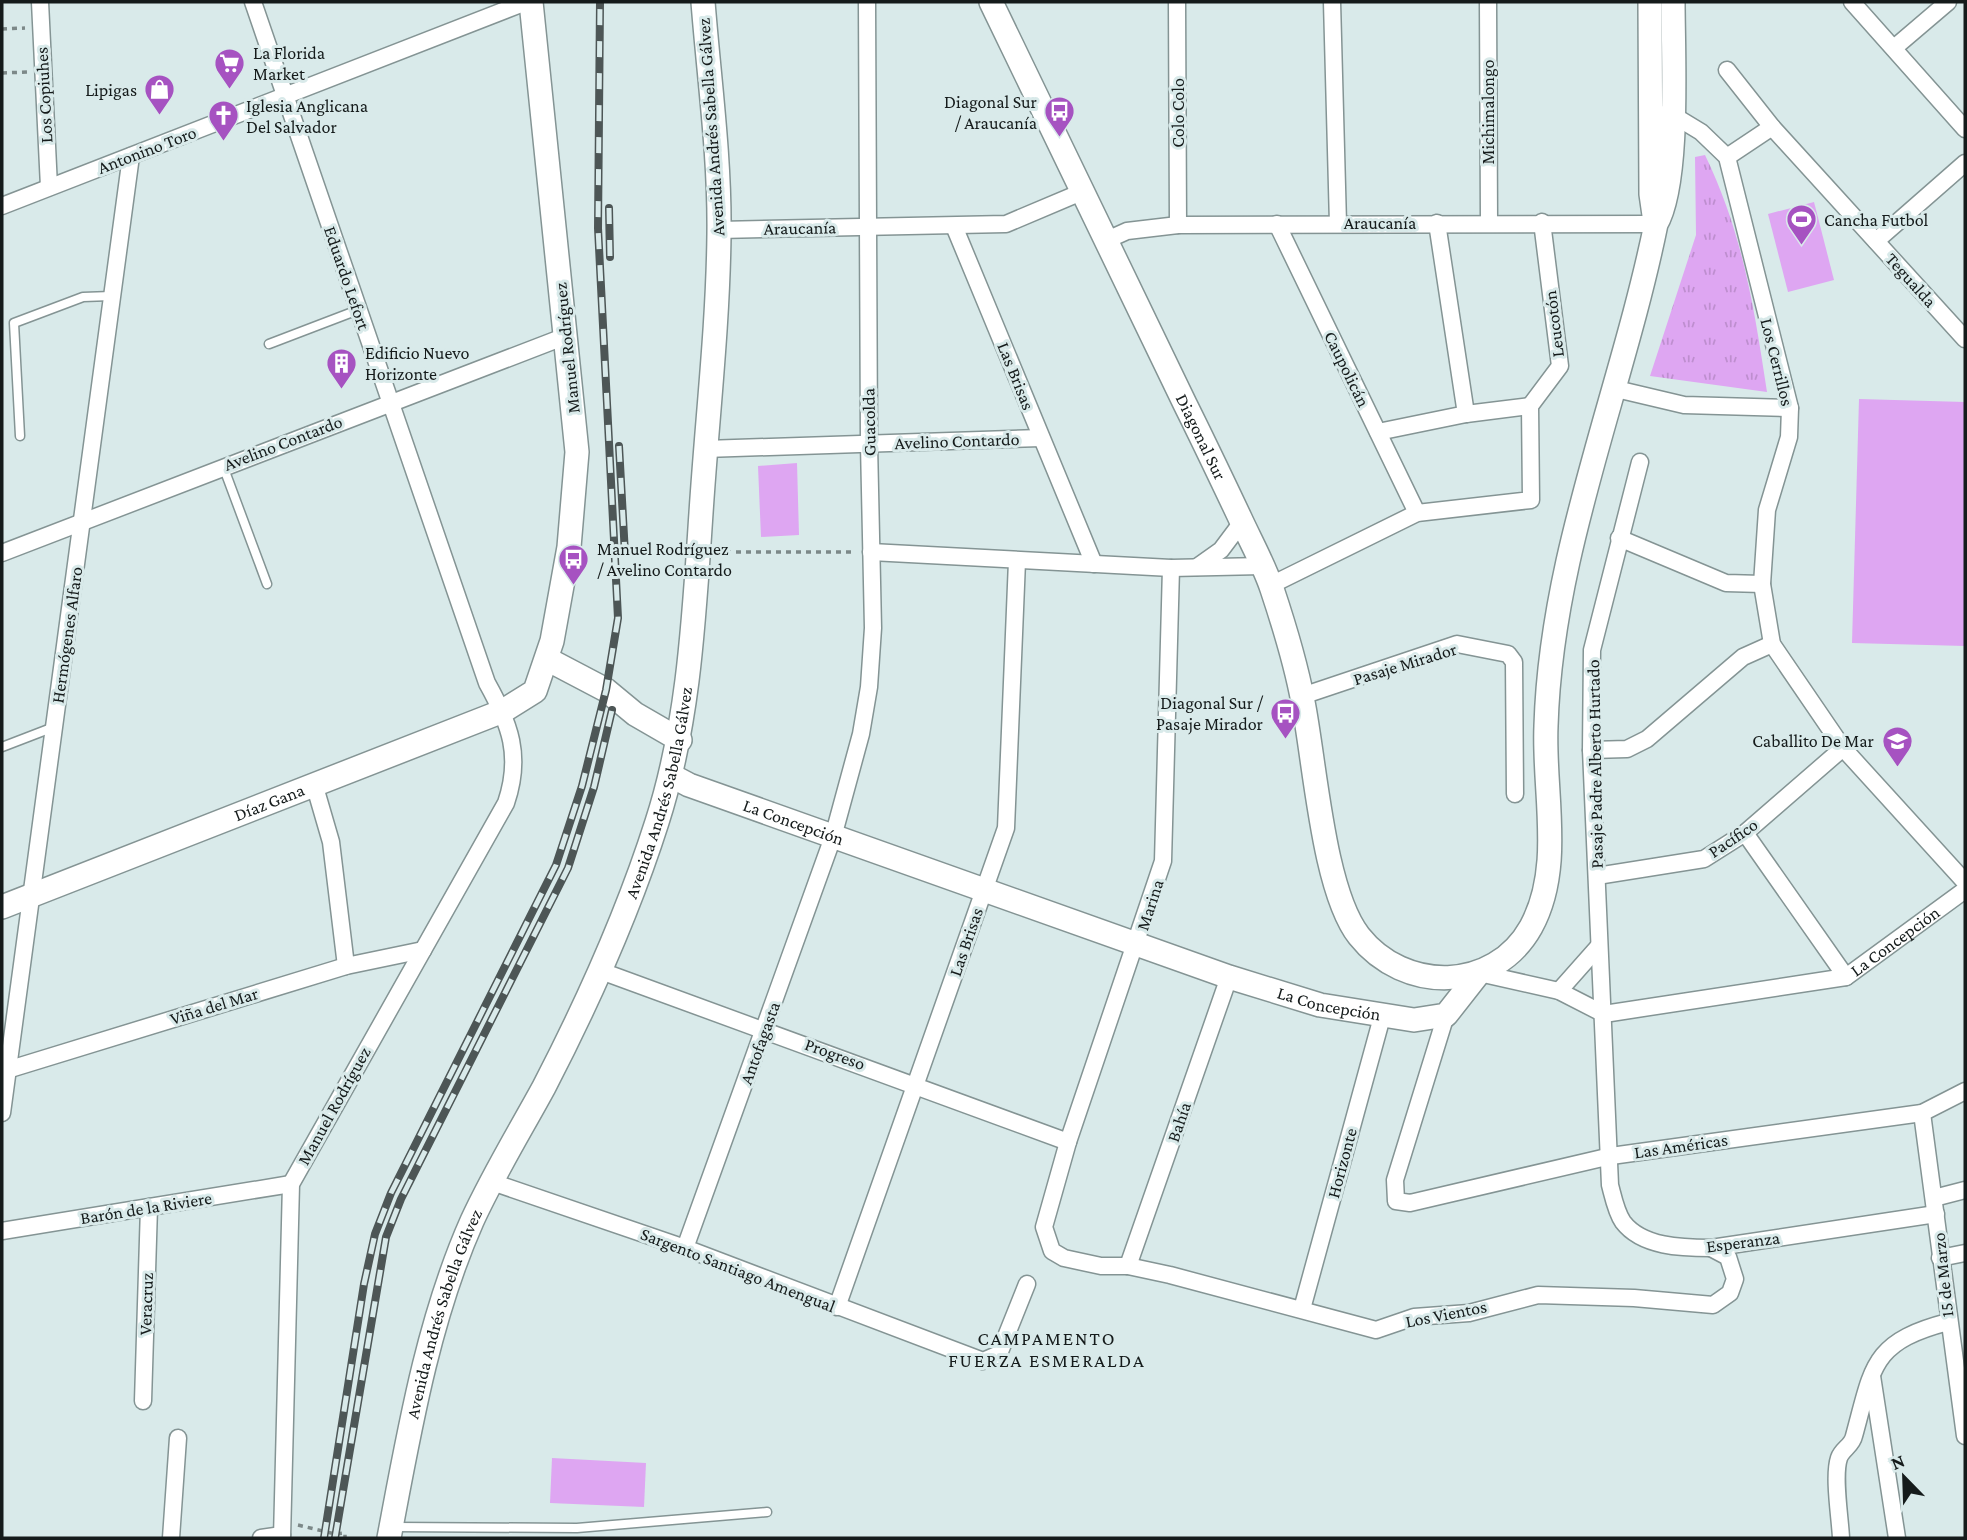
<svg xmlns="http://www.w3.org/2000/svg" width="1967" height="1540" viewBox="0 0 1967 1540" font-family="'Crimson Pro',serif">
<defs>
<pattern id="park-tufts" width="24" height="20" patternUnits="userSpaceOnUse" patternTransform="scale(1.75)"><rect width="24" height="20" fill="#dea6f2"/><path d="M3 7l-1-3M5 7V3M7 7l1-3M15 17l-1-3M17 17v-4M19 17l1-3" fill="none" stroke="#be8ecf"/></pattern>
</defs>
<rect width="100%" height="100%" fill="#d9eaea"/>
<path fill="url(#park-tufts)" d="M1705,155C1743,234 1754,307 1767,392L1650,376L1696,235L1695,157Z"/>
<g fill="#dea6f2">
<polygon points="1814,202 1834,280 1788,292 1768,214"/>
<polygon points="1859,399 1965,402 1965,646 1852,643"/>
<polygon points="797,463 799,535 761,537 758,466"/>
<polygon points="552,1458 646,1463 644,1507 550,1503"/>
</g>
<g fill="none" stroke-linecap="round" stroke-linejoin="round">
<defs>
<g id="lane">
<polyline points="269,344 358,310"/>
<polyline points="20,436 14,323 83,297 111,296"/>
<polyline points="223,466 267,584"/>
<polyline points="2,747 54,727"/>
<polyline points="394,1527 577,1528 767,1512"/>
</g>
<g id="street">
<polyline points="40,2 49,187"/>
<path d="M253,2L487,683C510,724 522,756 506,803L291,1184L282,1538"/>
<polyline points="1177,2 1178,225"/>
<polyline points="1332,2 1338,224"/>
<polyline points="1488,2 1489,222"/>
<polyline points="1852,2 1965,129"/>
<polyline points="1894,48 1948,2"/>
<polyline points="1727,70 1772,127 1965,339"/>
<polyline points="1668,112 1701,132 1727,157 1790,408 1789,437 1767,510 1762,584 1772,644 1843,748 1965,882"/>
<polyline points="1727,157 1772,127"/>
<polyline points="2,206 526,2"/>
<polyline points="1437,223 1466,414"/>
<polyline points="1277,224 1417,513"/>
<polyline points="954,226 1094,564"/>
<polyline points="719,230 1006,224 1084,191"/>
<polyline points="1107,240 1127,231 1178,225 1656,224"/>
<polyline points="1876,241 1965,163"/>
<polyline points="1612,388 1684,405 1790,408"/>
<polyline points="1378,432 1466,414 1530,406"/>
<polyline points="705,449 1041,438"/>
<path d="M1640,462L1592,650L1591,750L1610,1185C1613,1196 1616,1212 1623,1222C1642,1247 1682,1248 1711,1248L1936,1214"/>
<polyline points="1619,538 1726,583 1762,584"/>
<polyline points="871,552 1171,568 1262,566"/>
<polyline points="2,553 566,336"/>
<polyline points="1197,567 1221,550 1242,522"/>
<polyline points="1171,568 1163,861 1068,1142 1044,1227 1052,1251 1064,1258 1101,1266 1128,1266 1170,1275 1376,1330 1414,1317 1469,1313 1538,1295 1634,1298 1713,1305 1730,1293 1735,1279 1728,1257 1711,1248"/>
<polyline points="1271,585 1417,513 1531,500 1530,406 1560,366 1542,222"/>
<polyline points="1302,696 1457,644 1508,654 1514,662 1515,794"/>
<polyline points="1591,750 1627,749 1647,739 1743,657 1772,644"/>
<polyline points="315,787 331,842 346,966"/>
<polyline points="1745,833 1846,977"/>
<polyline points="1597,876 1704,859 1745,833 1843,748"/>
<polyline points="601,971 1068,1142"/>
<path id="s1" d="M1479,973L1559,991L1604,1014L1846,977L1965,890"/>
<polyline points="1559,991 1598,947"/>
<polyline points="1446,1015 1395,1180 1396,1201 1410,1203 1611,1156 1922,1113 1965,1091"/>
<polyline points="7,1070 346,966 423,950"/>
<polyline points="2,1113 131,156"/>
<polyline points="1922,1113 1965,1436"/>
<polyline points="492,1182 685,1248 983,1361 999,1354 1027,1284"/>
<polyline points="1934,1198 1965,1190"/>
<polyline points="2,1231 291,1184"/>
<polyline points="685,1248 833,837 861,734 869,687 873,628 869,444 867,2"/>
<polyline points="1940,1258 1965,1253"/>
<polyline points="1128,1266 1229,977"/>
<polyline points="837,1307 1006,828 1017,561"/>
<polyline points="1302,1309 1382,1017"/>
<polyline points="1872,1376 1897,1538"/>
<polyline points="143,1401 149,1207"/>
<polyline points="171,1538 178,1438"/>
<polyline points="261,1538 282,1535"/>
<path d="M1841,1538C1840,1517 1833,1476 1839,1458C1842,1449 1852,1446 1854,1436C1873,1367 1871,1342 1948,1322"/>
</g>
<g id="secondary">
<path id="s2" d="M991,2C1056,136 1121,270 1185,404C1204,442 1222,480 1240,518C1251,542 1264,565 1272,589C1284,625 1296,664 1303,702C1315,762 1323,890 1359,936C1404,993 1494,993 1531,927C1564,867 1543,792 1546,726C1551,553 1622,391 1656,224C1680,183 1673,54 1673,2"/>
<polyline points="1650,2 1651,194 1655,222"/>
<polyline points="547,659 606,690 635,714 680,740"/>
<path id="s3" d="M672,776L689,785L1229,977L1320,1005L1414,1020L1446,1015L1479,973"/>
<path id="s4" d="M2,907L503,711L535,691L552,641L569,547L577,452L531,2"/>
<path id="s5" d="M389,1538C409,1432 428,1320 472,1221C493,1175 520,1131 544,1087C588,1002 628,913 657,822C689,723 694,617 701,513C707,420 718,327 719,234C720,157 709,78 703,2"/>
</g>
</defs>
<use href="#lane" stroke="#849494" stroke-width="11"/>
<use href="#street" stroke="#849494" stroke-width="19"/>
<use href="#secondary" stroke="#849494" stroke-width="26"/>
<g stroke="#7c8888" stroke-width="3.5" stroke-dasharray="5 5" stroke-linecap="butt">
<polyline points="2,29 25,28"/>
<polyline points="2,73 27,72"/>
<polyline points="716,552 855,552"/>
<polyline points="298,1525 335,1534 345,1533 345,1538"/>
</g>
<use href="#lane" stroke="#fff" stroke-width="8"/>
<use href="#street" stroke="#fff" stroke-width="16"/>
<use href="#secondary" stroke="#fff" stroke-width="23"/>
<defs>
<g id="rail">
<polyline points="609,208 610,257"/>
<polyline points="619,446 625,554"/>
<polyline points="324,1538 364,1284 375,1234 391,1193 556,865 582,786 606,690 618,618 598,228 600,2"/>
<polyline points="335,1538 386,1237 401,1199 568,868 594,787 612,710"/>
</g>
</defs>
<use href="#rail" stroke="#4d5656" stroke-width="8"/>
<use href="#rail" stroke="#d9eaea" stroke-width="5" stroke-dasharray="16" stroke-linecap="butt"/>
</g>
<defs>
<symbol id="supermarket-pin" viewBox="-11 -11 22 30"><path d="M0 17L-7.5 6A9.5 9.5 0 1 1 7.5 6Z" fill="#a652c1" stroke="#d9eaea"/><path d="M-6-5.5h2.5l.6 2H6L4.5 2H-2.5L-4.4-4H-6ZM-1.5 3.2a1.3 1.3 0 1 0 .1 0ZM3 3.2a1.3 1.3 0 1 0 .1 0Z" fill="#fff"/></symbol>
<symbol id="shop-pin" viewBox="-11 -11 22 30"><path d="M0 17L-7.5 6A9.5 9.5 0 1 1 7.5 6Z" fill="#a652c1" stroke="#d9eaea"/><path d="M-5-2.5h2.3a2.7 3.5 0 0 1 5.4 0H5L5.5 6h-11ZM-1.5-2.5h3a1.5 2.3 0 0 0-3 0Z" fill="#fff"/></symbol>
<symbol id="bus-pin" viewBox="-11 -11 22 30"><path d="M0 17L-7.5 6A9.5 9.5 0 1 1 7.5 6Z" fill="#a652c1" stroke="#d9eaea"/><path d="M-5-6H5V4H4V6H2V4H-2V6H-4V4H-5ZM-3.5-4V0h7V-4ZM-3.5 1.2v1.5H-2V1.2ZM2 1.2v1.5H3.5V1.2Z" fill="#fff"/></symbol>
<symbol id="church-pin" viewBox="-11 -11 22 30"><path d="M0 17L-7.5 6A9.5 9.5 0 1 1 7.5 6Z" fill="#a652c1" stroke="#d9eaea"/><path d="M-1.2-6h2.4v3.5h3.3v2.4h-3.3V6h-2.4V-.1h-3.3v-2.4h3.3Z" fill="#fff"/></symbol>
<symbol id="stadium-pin" viewBox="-11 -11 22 30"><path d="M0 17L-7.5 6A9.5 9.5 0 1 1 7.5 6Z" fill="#a652c1" stroke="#d9eaea"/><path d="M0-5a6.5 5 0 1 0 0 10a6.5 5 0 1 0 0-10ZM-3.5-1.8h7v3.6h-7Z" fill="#fff"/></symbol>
<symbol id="building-pin" viewBox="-11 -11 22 30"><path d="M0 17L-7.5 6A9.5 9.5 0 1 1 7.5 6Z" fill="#a652c1" stroke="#d9eaea"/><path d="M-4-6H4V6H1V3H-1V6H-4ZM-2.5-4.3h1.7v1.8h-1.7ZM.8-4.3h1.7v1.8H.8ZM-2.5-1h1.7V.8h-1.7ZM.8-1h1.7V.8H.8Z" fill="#fff"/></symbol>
<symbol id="school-pin" viewBox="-11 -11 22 30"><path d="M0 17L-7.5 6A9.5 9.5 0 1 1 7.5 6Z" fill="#a652c1" stroke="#d9eaea"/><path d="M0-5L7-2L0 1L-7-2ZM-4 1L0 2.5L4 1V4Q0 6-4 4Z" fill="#fff"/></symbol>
</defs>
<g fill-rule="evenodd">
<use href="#supermarket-pin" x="212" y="46" width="35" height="47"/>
<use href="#shop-pin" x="142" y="72" width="35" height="47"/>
<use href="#bus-pin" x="1042" y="94" width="35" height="47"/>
<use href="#church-pin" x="206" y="98" width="35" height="47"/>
<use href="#stadium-pin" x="1784" y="202" width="35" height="47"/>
<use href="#building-pin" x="324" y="346" width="35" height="47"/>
<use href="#bus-pin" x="556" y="542" width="35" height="47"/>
<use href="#bus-pin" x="1268" y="696" width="35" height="47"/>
<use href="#school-pin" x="1880" y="724" width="35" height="47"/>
</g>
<g text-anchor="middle" stroke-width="6" stroke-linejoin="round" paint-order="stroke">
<g font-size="18" fill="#151b1b" stroke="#d9eaea" text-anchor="start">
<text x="253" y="59">La Florida<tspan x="253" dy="21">Market</tspan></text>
<text x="137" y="96" text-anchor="end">Lipigas</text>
<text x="1037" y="108" text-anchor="end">Diagonal Sur<tspan x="1037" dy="21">/ Araucanía</tspan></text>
<text x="246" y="112">Iglesia Anglicana<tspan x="246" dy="21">Del Salvador</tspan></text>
<text x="1824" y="226">Cancha Futbol</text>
<text x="365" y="359">Edificio Nuevo<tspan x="365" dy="21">Horizonte</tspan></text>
<text x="597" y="555">Manuel Rodríguez<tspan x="597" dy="21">/ Avelino Contardo</tspan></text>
<text x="1263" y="709" text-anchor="end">Diagonal Sur /<tspan x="1263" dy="21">Pasaje Mirador</tspan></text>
<text x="1874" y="747" text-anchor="end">Caballito De Mar</text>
</g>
<g font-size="18" fill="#151b1b" stroke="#d9eaea">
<text transform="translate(44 95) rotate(-93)" y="6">Los Copiuhes</text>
<text transform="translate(1488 112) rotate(-90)" y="6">Michimalongo</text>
<text transform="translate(1178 113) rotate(-90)" y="6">Colo Colo</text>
<text transform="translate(711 127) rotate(-94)" y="6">Avenida Andrés Sabella Gálvez</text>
<text transform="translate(147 150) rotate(-21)" y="6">Antonino Toro</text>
<text x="1380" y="229">Araucanía</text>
<text transform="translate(800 228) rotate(-1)" y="6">Araucanía</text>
<text transform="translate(347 278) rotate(71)" y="6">Eduardo Lefort</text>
<text transform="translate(1911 280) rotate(48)" y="6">Tegualda</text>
<text transform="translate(1554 324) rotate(-97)" y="6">Leucotón</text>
<text transform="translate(567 348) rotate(-96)" y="6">Manuel Rodríguez</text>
<text transform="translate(1777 362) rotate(76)" y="6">Los Cerrillos</text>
<text transform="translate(1347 369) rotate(64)" y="6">Caupolicán</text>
<text transform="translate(1016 376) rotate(68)" y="6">Las Brisas</text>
<text transform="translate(869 422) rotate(-91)" y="6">Guacolda</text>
<text dy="6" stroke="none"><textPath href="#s2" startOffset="483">Diagonal Sur</textPath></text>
<text transform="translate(957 441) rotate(-2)" y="6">Avelino Contardo</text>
<text transform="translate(283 443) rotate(-21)" y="6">Avelino Contardo</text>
<text transform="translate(67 635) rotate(-82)" y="6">Hermógenes Alfaro</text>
<text transform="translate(1405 664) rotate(-17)" y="6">Pasaje Mirador</text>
<text transform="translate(1595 764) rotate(-91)" y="6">Pasaje Padre Alberto Hurtado</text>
<text dy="6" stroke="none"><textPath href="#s5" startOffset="798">Avenida Andrés Sabella Gálvez</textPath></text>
<text dy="6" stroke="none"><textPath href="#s4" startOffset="287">Díaz Gana</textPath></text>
<text dy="6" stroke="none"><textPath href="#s3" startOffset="130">La Concepción</textPath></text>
<text transform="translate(1733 838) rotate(-34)" y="6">Pacífico</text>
<text transform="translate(1150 905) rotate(-72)" y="6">Marina</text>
<text dy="6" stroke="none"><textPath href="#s1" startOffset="438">La Concepción</textPath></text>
<text transform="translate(966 942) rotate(-71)" y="6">Las Brisas</text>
<text dy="6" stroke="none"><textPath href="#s3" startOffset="696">La Concepción</textPath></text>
<text transform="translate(214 1006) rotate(-17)" y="6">Viña del Mar</text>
<text transform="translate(760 1043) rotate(-70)" y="6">Antofagasta</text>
<text transform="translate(835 1054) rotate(20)" y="6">Progreso</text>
<text transform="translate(334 1106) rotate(-61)" y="6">Manuel Rodríguez</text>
<text transform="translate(1179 1122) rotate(-71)" y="6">Bahía</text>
<text transform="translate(1681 1146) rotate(-8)" y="6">Las Américas</text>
<text transform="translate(1342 1163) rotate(-75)" y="6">Horizonte</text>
<text transform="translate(146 1208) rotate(-9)" y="6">Barón de la Riviere</text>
<text transform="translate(1743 1242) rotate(-7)" y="6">Esperanza</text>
<text transform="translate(738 1270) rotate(21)" y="6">Sargento Santiago Amengual</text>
<text transform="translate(1943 1275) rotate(-96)" y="6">15 de Marzo</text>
<text transform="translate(146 1304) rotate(-88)" y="6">Veracruz</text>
<text transform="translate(1446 1314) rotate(-11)" y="6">Los Vientos</text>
<text dy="6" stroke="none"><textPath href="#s5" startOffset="231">Avenida Andrés Sabella Gálvez</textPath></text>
</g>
<g font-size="19" letter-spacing="2" fill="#151b1b" stroke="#d9eaea">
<text x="1047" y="1345">CAMPAMENTO<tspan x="1047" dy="22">FUERZA ESMERALDA</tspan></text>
</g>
</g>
<rect width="1967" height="1540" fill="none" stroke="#151b1b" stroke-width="7"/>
<g transform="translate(1904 1477) rotate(337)" stroke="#d9eaea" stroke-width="5" paint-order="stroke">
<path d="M0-5L12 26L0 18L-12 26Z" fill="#151b1b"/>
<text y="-10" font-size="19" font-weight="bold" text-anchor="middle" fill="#151b1b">N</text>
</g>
</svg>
